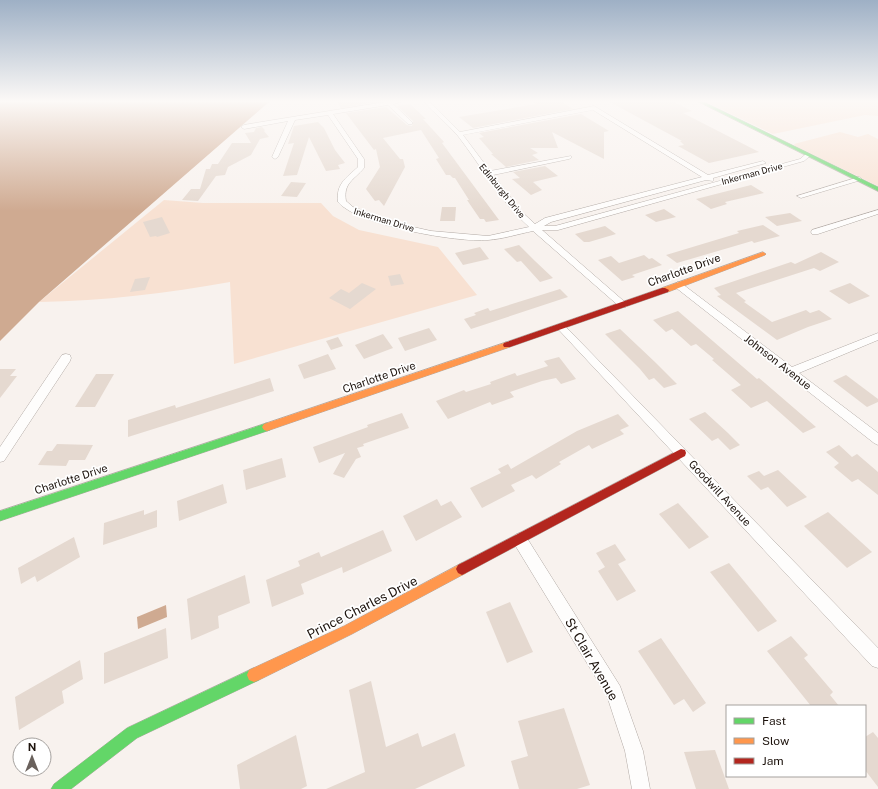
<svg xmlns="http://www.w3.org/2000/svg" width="878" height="789" viewBox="0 0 878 789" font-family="'Public Sans',sans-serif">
<rect width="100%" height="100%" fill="#f8f2ee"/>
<g fill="#f8e1d2">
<polygon points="704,101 878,101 878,116 865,115 773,134"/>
<polygon points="840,132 858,137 868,134 878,139 878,186 795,146 794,144"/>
<path d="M164,200L203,203H321L333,216L359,230L438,247L477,295L234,364L230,282C167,293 104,301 39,302Z"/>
</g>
<g fill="#cfaa91">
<polygon points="0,101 270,101 39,302 0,341"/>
<polygon points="166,605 167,617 138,629 137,617"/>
</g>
<g fill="#e5d9d0">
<polygon points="336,101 382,101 341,108"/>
<polygon points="532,101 560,101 573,109 473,128 459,117 536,104"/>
<polygon points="608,101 672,101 692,111 683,113 759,152 709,163 678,146 684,145 680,141 682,141"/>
<polygon points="410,104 426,119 423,119 444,142 442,143 499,220 486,222 484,219 480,219 467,200 469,200 455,178 453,178 450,175 446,175 436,159 439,158 421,130 383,138 400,159 403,159 405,167 384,206 379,200 375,201 366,189 380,167 376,149 374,150 346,113 386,107 407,125 412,126 413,121 397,106"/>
<polygon points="581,114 609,131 604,132 604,159 552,132 558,148 530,148 538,153 532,155 539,160 506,167 491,154 493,154 479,138 484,137 479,133"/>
<polygon points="318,122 324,128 335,150 345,163 338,165 340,169 326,171 309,137 297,175 283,176 294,143 288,144 294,126"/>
<polygon points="262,127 265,130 264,131 269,137 260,139 251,155 228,167 225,175 216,176 198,201 182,200 191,189 200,189 206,169 210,169 212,164 218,164 232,143 251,143 245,133 254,132 256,128"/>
<polygon points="545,166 558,176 533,182 542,190 531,195 512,179 520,178 513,172"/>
<polygon points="291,182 306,183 297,197 281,196"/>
<polygon points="751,185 764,193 725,202 727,204 711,209 696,199"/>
<polygon points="442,207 456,207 455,221 440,221"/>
<polygon points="664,209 676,217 656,222 645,215"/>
<polygon points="790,213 802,221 777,226 765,217"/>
<polygon points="162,217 170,233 157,237 156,236 150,237 143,222"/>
<polygon points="763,225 780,236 754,243 752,241 677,263 666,255 739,233 737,231"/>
<polygon points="605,226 616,234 589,242 584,242 575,234"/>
<polygon points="519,245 535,261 553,278 540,282 521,261 517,262 504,249"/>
<polygon points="480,247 489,259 463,265 455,253"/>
<polygon points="821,252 839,262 820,271 814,268 736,293 746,301 744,302 772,322 806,310 810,313 819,310 832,319 808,327 777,340 717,296 721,295 714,288 791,262 795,264"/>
<polygon points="644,255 649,259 652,258 662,265 632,275 635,277 622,281 598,260 611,256 619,263"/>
<polygon points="400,274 404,284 391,286 388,276"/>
<polygon points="150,277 145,290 130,292 135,279"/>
<polygon points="362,283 376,289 350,309 329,298 341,289 349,293"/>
<polygon points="850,283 870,296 849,304 829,291"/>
<polygon points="560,289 568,297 471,329 464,319 476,315 474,313 488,308 490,311"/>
<polygon points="678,311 757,379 759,378 816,427 803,433 767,401 751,408 731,390 741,385 712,360 714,359 696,344 691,346 672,329 666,332 653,320"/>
<polygon points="429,328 437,340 405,351 398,338"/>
<polygon points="620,329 656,363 677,384 664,388 654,378 649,380 640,369 605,334"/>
<polygon points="383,334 393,348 364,359 355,345"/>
<polygon points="338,337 343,346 331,350 326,341"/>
<polygon points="328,354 336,369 304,379 298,365"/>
<polygon points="559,357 576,379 561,384 556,378 542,381 510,392 514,397 492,405 490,402 448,419 436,401 464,390 466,392 491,384 490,382 515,373 517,376 548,366 544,361"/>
<polygon points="0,369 16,369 10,376 17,376 0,398"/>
<polygon points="96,374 114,374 95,407 75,407"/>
<polygon points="846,375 878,399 878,402 867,407 833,381"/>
<polygon points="270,378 274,391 128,437 128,420 175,405 176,408"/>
<polygon points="705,412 728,433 740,445 730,450 718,438 712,441 689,419"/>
<polygon points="402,413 409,428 363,444 364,446 357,448 361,457 356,459 344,478 333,474 345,453 319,463 313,447 368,427 367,425"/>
<polygon points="618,414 629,426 620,430 624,434 592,449 589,445 559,462 561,464 536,479 532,475 511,485 515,491 482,508 470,488 501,473 498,469 508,464 511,469 577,431"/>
<polygon points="57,444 93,445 85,460 69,460 66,466 38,465 47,451 52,451"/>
<polygon points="839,445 852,457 857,454 878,472 878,495 858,479 852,482 834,467 839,463 826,452"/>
<polygon points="282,458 286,477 246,490 243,470"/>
<polygon points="778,470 807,497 787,507 768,487 761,490 747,476 759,471 764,476"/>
<polygon points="223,484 227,503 179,521 177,501"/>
<polygon points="437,499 441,506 451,501 462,517 416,541 403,516"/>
<polygon points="678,503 709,537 689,549 659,514"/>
<polygon points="144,510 144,515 157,510 157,527 103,545 104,523"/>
<polygon points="828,512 872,552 847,568 804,526"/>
<polygon points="383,530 392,551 343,573 342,567 301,584 304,594 272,607 266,580 300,566 298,561 319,552 321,557"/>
<polygon points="74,537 80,557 37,582 35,576 21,584 18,568"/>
<polygon points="615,544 626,560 618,564 636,591 617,601 598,571 605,567 596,553"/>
<polygon points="729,563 777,621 758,632 710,572"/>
<polygon points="245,575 250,603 218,616 219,628 191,640 187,599"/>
<polygon points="510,602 533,652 507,663 486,612"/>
<polygon points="166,628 168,658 104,684 104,653"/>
<polygon points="791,636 808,655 804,658 833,692 830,695 839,706 811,706 767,651"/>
<polygon points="661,638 706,703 693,712 684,699 674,705 638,651"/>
<polygon points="80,660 83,679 62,691 64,703 19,730 15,697"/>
<polygon points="371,681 386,747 418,733 422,747 455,733 465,766 415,789 326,789 365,772 349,690"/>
<polygon points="564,708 590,785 577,789 519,789 511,761 528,756 518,721"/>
<polygon points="873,732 878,738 878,787 865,770 865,737"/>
<polygon points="296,735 307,786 301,789 240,789 237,765"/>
<polygon points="715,750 729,789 696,789 684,752"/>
</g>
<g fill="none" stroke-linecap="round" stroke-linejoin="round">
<defs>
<g id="street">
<path d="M391,101H404L393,104L412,122V124H408L388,105L333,114L364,159V168C354,180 343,183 346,201L353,207L400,224L431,231L488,236L529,227C499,200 482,167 458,136C447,123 434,113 423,101H429L460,132L594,106L708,175L763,161L766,163L713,178V181L706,180L551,222L544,226H555L800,159L806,154L811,155L804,161L558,230H542L626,303L628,305L626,307H620L533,231C518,234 503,239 488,240C458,243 357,225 338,202C336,184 345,179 358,167V159L328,115L295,120L278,157L275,159L272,157L288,121L244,129L241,127L244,125ZM593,110L702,177L545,218L535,224L523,213L493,175L569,159L571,158V156L490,171L463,135Z"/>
<polygon points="859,177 861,178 861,180 801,198 797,196"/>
<polygon points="878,210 878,214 818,234 812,234 811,232 812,230"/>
<polygon points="678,282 681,283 792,367 878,333 878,340 799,373 878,433 878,445 874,443 675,287 674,285"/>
<polygon points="561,324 564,325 878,648 878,668 872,666 558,329 556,327 558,325"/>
<polygon points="66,354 70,355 71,358 70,361 4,461 0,462 0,447 62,355"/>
<polygon points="520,533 525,535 620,686 643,751 650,789 632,789 625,751 607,696 515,545 513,540 515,535"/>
</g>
<g id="fast">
<polygon points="697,101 702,101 878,187 878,191"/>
<polygon points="267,423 270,424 272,427 270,430 0,521 0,511"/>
<polygon points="254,668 259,670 261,675 259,680 137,738 71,789 51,789 54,784 127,728"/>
</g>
<g id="slow">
<polygon points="763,252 766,254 765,255 668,292 662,292 661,290 662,288"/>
<polygon points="507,342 511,345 510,347 267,431 264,430 262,427 264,424"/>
<polygon points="462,563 466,565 468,569 466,573 352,634 259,680 254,682 249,680 247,675 249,670 344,626"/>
</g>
<g id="jam">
<polygon points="662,288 665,288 669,290 668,292 510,347 504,347 503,345 504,343"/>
<polygon points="681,449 685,450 686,453 685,456 466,573 462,575 458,573 456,569 458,565"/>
</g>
</defs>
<use href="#street" stroke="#b2aaa5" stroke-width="1"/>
<use href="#fast" stroke="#b2aaa5" stroke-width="1"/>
<use href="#slow" stroke="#b2aaa5" stroke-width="1"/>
<use href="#jam" stroke="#b2aaa5" stroke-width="1"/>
<use href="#street" fill="#fefdfc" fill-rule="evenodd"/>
<use href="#fast" fill="#63d668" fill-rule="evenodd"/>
<use href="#slow" fill="#ff974d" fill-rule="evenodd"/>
<use href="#jam" fill="#b3261e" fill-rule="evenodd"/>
</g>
<linearGradient id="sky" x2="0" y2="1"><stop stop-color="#9eb0c5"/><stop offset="0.48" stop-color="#fcf9f7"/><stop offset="1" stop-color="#fcf9f7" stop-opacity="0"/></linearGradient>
<rect width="878" height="211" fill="url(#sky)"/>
<g text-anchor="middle" stroke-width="3.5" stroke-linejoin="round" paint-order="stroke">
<g font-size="9" fill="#1d130d" stroke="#fff">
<text transform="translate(752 174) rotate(-15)" y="3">Inkerman Drive</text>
<text transform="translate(502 191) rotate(51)" y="3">Edinburgh Drive</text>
<text transform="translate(384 220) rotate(17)" y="3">Inkerman Drive</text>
</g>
<g font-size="11" fill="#1d130d" stroke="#fff">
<text transform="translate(684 270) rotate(-20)" y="4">Charlotte Drive</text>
<text transform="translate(778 362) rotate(38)" y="4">Johnson Avenue</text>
<text transform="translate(379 377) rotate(-19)" y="4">Charlotte Drive</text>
<text transform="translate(71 479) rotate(-18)" y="4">Charlotte Drive</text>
<text transform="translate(720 493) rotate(47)" y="4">Goodwill Avenue</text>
</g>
<g font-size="13" fill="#1d130d" stroke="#fff">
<text transform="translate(362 607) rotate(-27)" y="5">Prince Charles Drive</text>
<text transform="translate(592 659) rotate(60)" y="5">St Clair Avenue</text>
</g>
</g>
<rect x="726" y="705" width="140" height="72" fill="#ffffff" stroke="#a5a19e"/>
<rect x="734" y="718" width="20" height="6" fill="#63d668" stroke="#a5a19e"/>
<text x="762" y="725" font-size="12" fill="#1d130d">Fast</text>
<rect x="734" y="738" width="20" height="6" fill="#ff974d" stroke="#a5a19e"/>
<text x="762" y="745" font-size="12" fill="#1d130d">Slow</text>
<rect x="734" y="758" width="20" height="6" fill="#b3261e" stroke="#a5a19e"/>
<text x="762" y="765" font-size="12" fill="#1d130d">Jam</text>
<g transform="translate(32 757)"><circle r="19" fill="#ffffff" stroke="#a5a19e"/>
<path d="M0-3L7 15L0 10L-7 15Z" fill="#6a615c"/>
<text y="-6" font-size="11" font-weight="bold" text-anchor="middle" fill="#1d130d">N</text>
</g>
</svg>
